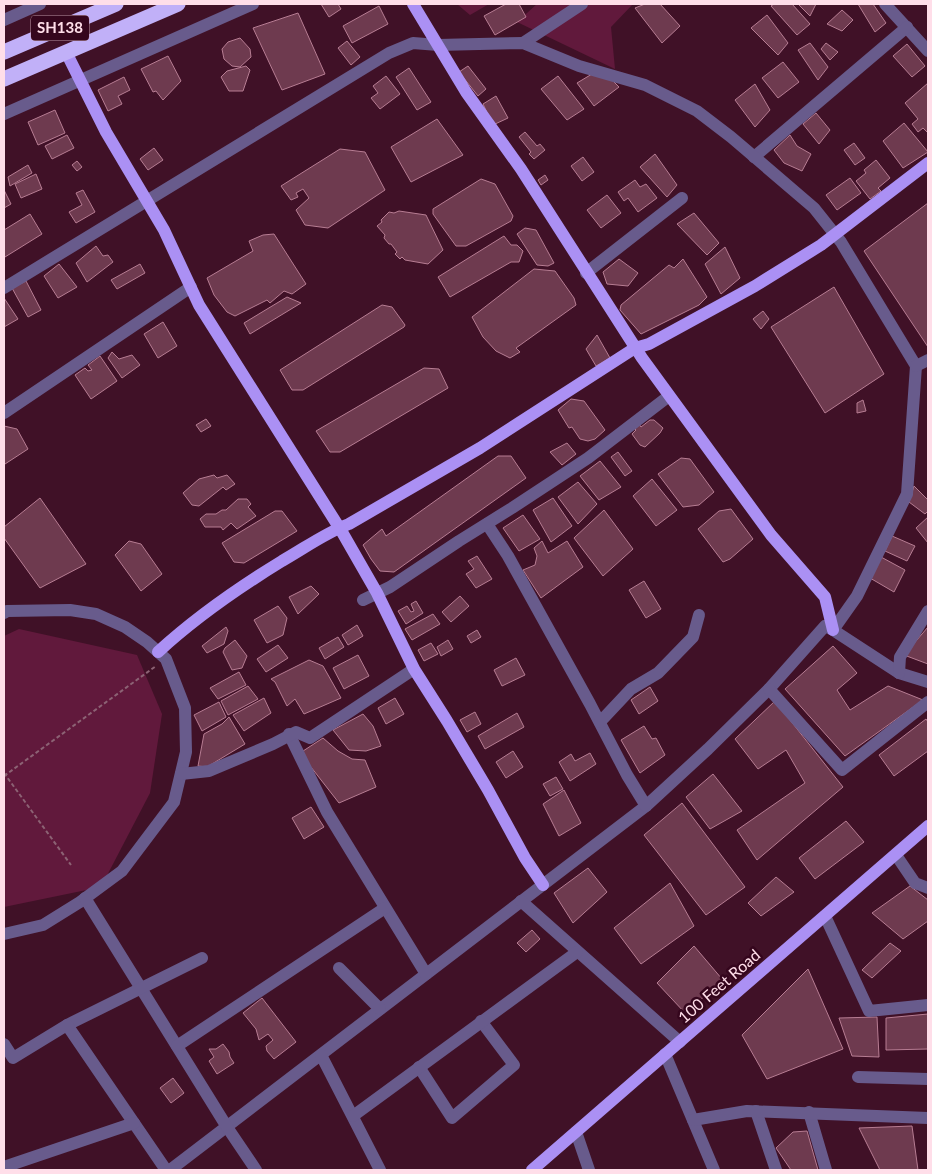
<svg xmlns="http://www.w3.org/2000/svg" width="932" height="1174" viewBox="0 0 932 1174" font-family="Lato,sans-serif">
<rect width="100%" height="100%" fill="#401127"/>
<g fill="#61193c">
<polygon points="457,4 489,4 470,15"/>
<polygon points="537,4 633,4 611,27 615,69 517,22"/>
<polygon points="19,629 137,655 162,714 150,793 101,887 4,907 4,636"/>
</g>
<g fill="#6e3a4f" stroke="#b77d93">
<polygon points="321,4 338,4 341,9 329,17"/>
<polygon points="506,4 519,4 526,17 495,35 484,16"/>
<polygon points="645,4 660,4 680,26 662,43 635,8"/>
<polygon points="774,4 792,4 810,24 797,35 771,6"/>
<polygon points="798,4 816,4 810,16"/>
<polygon points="858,4 873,4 886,23 875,32"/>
<polygon points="379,6 388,24 352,43 343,26"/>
<polygon points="842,10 853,20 842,31 827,24"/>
<polygon points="298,13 325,74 282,90 253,28"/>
<polygon points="767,15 788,43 778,55 751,28"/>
<polygon points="240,38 250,49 251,57 240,67 232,66 224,59 222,49 228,42"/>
<polygon points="347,41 360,57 351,65 338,48"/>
<polygon points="810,43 828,67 818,80 798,50"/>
<polygon points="826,43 838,52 830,60 821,49"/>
<polygon points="907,44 925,66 912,77 893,56"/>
<polygon points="168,56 181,81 163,100 156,91 153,92 141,69"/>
<polygon points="783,62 799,82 778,98 762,78"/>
<polygon points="246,66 250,70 243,91 229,91 221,77 227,71"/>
<polygon points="468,66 486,89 478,96 459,72"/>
<polygon points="409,68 431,102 417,110 396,77"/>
<polygon points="592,74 607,75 619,87 594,106 577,83"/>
<polygon points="386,76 400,94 380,109 371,98 378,93 373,86"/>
<polygon points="558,76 584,109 567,120 541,89"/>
<polygon points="124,77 130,90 118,96 122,104 108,111 98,90"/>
<polygon points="928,83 928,133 923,128 918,132 912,124 918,119 905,103"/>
<polygon points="755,84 770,110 755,127 735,100"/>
<polygon points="496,96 508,118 493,125 483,104"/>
<polygon points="55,110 65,133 38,145 28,122"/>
<polygon points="816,113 830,130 819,144 803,124"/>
<polygon points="437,119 463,155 411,182 391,147"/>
<polygon points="904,123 928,152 903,168 883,141"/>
<polygon points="525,132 537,146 540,144 545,150 534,159 529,154 531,152 519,137"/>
<polygon points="67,135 74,148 52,159 45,146"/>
<polygon points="790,135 797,146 811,154 802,171 784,163 774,150"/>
<polygon points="854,143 865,158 855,165 844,150"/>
<polygon points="154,148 163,160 148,170 140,159"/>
<polygon points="340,149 365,152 385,190 328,228 305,225 296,210 309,198 303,189 296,193 298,197 291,200 281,186"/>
<polygon points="655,154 677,185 667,197 640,167"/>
<polygon points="583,157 594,172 582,181 571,166"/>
<polygon points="876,160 890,178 878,188 881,191 870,199 856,181 866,173 864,170"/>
<polygon points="77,161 82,167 77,171 72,165"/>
<polygon points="28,165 32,173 10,186 8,177"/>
<polygon points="36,174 42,189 21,198 15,184"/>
<polygon points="545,175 548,180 541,185 538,180"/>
<polygon points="850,178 861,193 837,210 826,195"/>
<polygon points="481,179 495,184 513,216 511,221 466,246 456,246 433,214 433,209"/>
<polygon points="635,180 640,187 646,184 657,198 638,212 628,198 624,201 618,192"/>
<polygon points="4,190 11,204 4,208"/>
<polygon points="83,190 95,212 76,223 69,212 82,205 76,193"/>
<polygon points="607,195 621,213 601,228 587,210"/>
<polygon points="928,203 928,347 864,251"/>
<polygon points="399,211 426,215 443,250 428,264 405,260 402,257 400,259 395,254 397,252 391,244 389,244 384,238 385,235 377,226 382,222 381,220 389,212 394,213"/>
<polygon points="694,213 719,243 707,255 677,224"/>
<polygon points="30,214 42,234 5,257 4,254 4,230"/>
<polygon points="525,228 536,230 554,263 548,266 537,265 517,234"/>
<polygon points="274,234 306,284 292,294 284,291 270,303 267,300 235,316 227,312 214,295 207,278 253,251 249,241 263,235"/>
<polygon points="504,236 511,245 517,245 523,251 519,262 511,262 450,297 438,277"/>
<polygon points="96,246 103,256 108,255 113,262 87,282 76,263"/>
<polygon points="725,247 740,278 721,294 705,264"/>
<polygon points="619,259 638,273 628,286 607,284 603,272"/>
<polygon points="683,259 707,297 699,305 641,334 620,310 621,305 669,265 674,268"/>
<polygon points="59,264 77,287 58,298 44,276"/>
<polygon points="140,264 145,273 117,289 111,280"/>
<polygon points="534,269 555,271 574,298 576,305 516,348 520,352 510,358 496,351 483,337 472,317"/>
<polygon points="26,281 41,310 28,317 12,288"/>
<polygon points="834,287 884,374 825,413 771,327"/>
<polygon points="287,297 301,303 250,334 244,323"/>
<polygon points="4,298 18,319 4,327"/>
<polygon points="382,305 392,307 405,325 404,327 303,390 292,390 280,370"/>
<polygon points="763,311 769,319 761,329 753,319"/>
<polygon points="163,322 177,346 158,358 144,334"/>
<polygon points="597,335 610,358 596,366 586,349"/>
<polygon points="112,352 119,359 132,355 140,365 122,378 108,358"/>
<polygon points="100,356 117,381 91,399 75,375 85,368 88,371 92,370 88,365"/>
<polygon points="424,368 439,369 448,388 340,452 330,452 316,431"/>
<polygon points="571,399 584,401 605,430 595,439 588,441 580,439 572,427 569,428 558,410"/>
<polygon points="863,400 866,411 857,413 857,403"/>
<polygon points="206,419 211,426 201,432 196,425"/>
<polygon points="650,420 654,420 663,428 660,433 645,447 640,445 632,434 636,430 634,428 639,424 641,427"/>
<polygon points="4,426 17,429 28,449 5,464 4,464"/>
<polygon points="567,443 576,454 562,465 550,452"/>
<polygon points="618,452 632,471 625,476 611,457"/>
<polygon points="498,456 511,456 526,478 394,572 380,571 371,559 363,545 382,529 386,536"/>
<polygon points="681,458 690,459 714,492 699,505 683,507 658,474"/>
<polygon points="600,461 621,487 599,500 580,476"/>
<polygon points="214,475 217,478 227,475 235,484 226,490 223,487 199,506 192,505 183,493 199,479"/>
<polygon points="652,479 677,510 656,526 633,496"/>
<polygon points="578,482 597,504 578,524 558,497"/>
<polygon points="914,486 928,500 928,511 925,514 909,502"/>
<polygon points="40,498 86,564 40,588 4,538 4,527"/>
<polygon points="553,498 572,526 551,542 533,510"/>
<polygon points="238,499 247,499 251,504 248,507 256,516 237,529 231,523 223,530 221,527 205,527 200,519 206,514 216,514 222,510 226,510"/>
<polygon points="731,509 753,539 730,559 723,562 698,529 719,511"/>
<polygon points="604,510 633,549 603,576 574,538"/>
<polygon points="275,511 282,511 297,531 244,563 234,562 222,543"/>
<polygon points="523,515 540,539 519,551 503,528"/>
<polygon points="928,517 928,543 916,528"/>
<polygon points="892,536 915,546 907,561 885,551"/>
<polygon points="129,541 141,544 162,574 141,591 115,555"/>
<polygon points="542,541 548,553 567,541 583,567 541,598 523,570 535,565 537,556 534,548"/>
<polygon points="477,556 492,579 476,588 466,574 474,569 468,561"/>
<polygon points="881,557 905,570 894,592 870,578"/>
<polygon points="644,581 661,609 646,618 629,590"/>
<polygon points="311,586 319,594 298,614 289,597"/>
<polygon points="460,596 469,606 451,622 442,612"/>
<polygon points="416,601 423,613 406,624 398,611 407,606 411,612 414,611 411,604"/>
<polygon points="278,606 287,618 283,635 267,643 254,620"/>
<polygon points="433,614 440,624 412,640 405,629"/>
<polygon points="357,625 363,636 348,645 342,635"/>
<polygon points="226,627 228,631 224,644 207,653 202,646"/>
<polygon points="928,627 928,664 904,655"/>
<polygon points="477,630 481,637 471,643 467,636"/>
<polygon points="338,637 344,647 325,659 319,648"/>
<polygon points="235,640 247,656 242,668 232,670 223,652 225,648"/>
<polygon points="448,640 453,649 441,656 437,647"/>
<polygon points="431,643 438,654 424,661 418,650"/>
<polygon points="278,645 288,658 266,672 257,659"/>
<polygon points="833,646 857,673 837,690 850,710 888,686 923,700 845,756 785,689"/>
<polygon points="358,655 369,676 344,689 333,668"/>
<polygon points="516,658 525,675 502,686 494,670"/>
<polygon points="309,660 323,666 341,698 304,714 295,699 287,706 275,682 271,679"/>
<polygon points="239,672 246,685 218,699 210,688"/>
<polygon points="248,686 258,699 228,715 221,701"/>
<polygon points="650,687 658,701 639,714 631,700"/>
<polygon points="264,698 271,713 244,731 233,715"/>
<polygon points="395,698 404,714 386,724 378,708"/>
<polygon points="775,701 843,787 757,860 737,830 805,783 786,750 758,769 735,739"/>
<polygon points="219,702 226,717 202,731 194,715"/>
<polygon points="475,712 481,724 467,732 460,720"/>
<polygon points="517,713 524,727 485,749 478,736"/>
<polygon points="363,714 373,726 381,746 366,751 349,750 333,730"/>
<polygon points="229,717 245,744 207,767 198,766 204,734 222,724"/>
<polygon points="926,719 928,722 928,751 894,776 879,755"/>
<polygon points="644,726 652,739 656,738 665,755 640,773 621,740"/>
<polygon points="323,738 338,751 352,759 365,760 376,787 339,803 300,753"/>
<polygon points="513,751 523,767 506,778 496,762"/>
<polygon points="590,753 596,764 570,781 559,762 571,754 575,761"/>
<polygon points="713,774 742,811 710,829 686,797"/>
<polygon points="556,777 563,789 550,796 543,784"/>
<polygon points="564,790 581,823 559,836 543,804"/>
<polygon points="682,803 745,887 706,915 644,835"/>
<polygon points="311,807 324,827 304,839 292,818"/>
<polygon points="846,821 864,842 815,879 799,858"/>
<polygon points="588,868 607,892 573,923 554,893"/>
<polygon points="776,877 794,892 761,916 748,903"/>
<polygon points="670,883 694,926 641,964 614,928"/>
<polygon points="910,886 928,900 928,921 903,939 872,913"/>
<polygon points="532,930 540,939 526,952 517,943"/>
<polygon points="890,943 901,951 872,978 862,970"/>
<polygon points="694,946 722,979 686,1014 657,983"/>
<polygon points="808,969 843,1049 767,1079 742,1035"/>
<polygon points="262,998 296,1042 274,1059 267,1051 266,1046 273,1040 268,1034 259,1040 256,1029 243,1013"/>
<polygon points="928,1014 928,1049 886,1050 886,1018"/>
<polygon points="877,1017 879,1057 852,1056 839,1018"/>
<polygon points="223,1044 229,1052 230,1057 234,1063 217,1074 209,1061 214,1057 209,1049 216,1049"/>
<polygon points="173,1078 184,1093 171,1103 160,1088"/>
<polygon points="912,1126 918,1170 880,1170 859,1128"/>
<polygon points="807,1131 818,1170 791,1170 776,1148 793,1132"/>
</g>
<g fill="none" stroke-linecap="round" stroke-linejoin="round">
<g stroke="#8c6274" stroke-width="2" stroke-dasharray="4 2.5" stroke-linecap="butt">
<polyline points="4,773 71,865"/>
<polyline points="4,776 156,666"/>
</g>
<g stroke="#685b8c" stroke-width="12">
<polyline points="885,4 928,51"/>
<polyline points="4,20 40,4"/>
<polyline points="523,43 582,4"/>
<polyline points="4,114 253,4"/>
<polyline points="754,157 907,27"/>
<polyline points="586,273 682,198"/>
<polyline points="4,288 389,53 413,43 438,45 523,43 579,66 645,85 697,111 731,137 814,208 841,242 916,366 907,494 857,596 833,630 825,626 769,689 708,749 646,806 170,1170"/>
<polyline points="916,366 928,360"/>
<polyline points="4,413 191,287"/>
<polyline points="487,524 508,556 590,704 627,775 646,806"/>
<polyline points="363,600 390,587 459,541 512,508 588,458 669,396"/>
<polyline points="4,613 7,611 70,610 96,614 125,627 147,642 166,659 185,708 186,752 174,802 122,871 80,902 43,925 4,934"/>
<polyline points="833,630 899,673 928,682"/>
<polyline points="899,673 900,657 928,611"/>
<polyline points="769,689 842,770 928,702"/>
<polyline points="600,722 631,689 658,673 693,637 699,615"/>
<polyline points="289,734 327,812 426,974"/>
<polyline points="181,774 209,771 273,744 296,732 310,738 414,669"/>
<polyline points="896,855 915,883 928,888"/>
<polyline points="85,898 227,1127 256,1170"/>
<polyline points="521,901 680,1042"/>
<polyline points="825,916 869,1011 928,1005"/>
<polyline points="339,968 380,1009"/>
<polyline points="67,1025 202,958"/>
<polyline points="4,1044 13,1058 67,1025 166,1170"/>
<polyline points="177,1046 385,908"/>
<polyline points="665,1054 714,1170"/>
<polyline points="321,1055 380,1170"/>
<polyline points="419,1067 452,1118 514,1065 481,1021"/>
<polyline points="858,1077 928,1079"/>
<polyline points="756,1111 776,1170"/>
<polyline points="809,1112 826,1170"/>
<polyline points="353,1116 577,952"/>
<polyline points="693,1120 747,1111 928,1118"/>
<polyline points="576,1132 589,1170"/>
<polyline points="4,1167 134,1123"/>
</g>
<g stroke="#ab90f4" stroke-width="12">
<polyline points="413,4 466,92 521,169 642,358 771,535 825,597 833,630"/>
<polyline points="66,52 106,132 164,230 199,305 342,532 377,593 414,669 447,721 488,790 525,858 543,885"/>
<path d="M158,652C196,617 238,588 282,561C305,548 325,533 349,524L480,448L635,348L649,344L755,286L821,245L928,163"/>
<polyline points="532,1170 928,826"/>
</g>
<g stroke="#c1b0f8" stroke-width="15">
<polyline points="4,52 116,4"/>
<polyline points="4,79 178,4"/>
</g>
</g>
<g text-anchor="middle" stroke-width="5" stroke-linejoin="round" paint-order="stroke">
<rect fill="#35061d" stroke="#c29dac" stroke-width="1" x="31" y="15.5" width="58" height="25" rx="4"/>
<g font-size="15" font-weight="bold" fill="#ffdee9">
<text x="60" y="33">SH138</text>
</g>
<g font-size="16" fill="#ffdee9" stroke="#35061d">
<text transform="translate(719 986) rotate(-41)" y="6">100 Feet Road</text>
</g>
</g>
<rect width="932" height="1174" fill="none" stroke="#ffdee9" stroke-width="10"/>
</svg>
